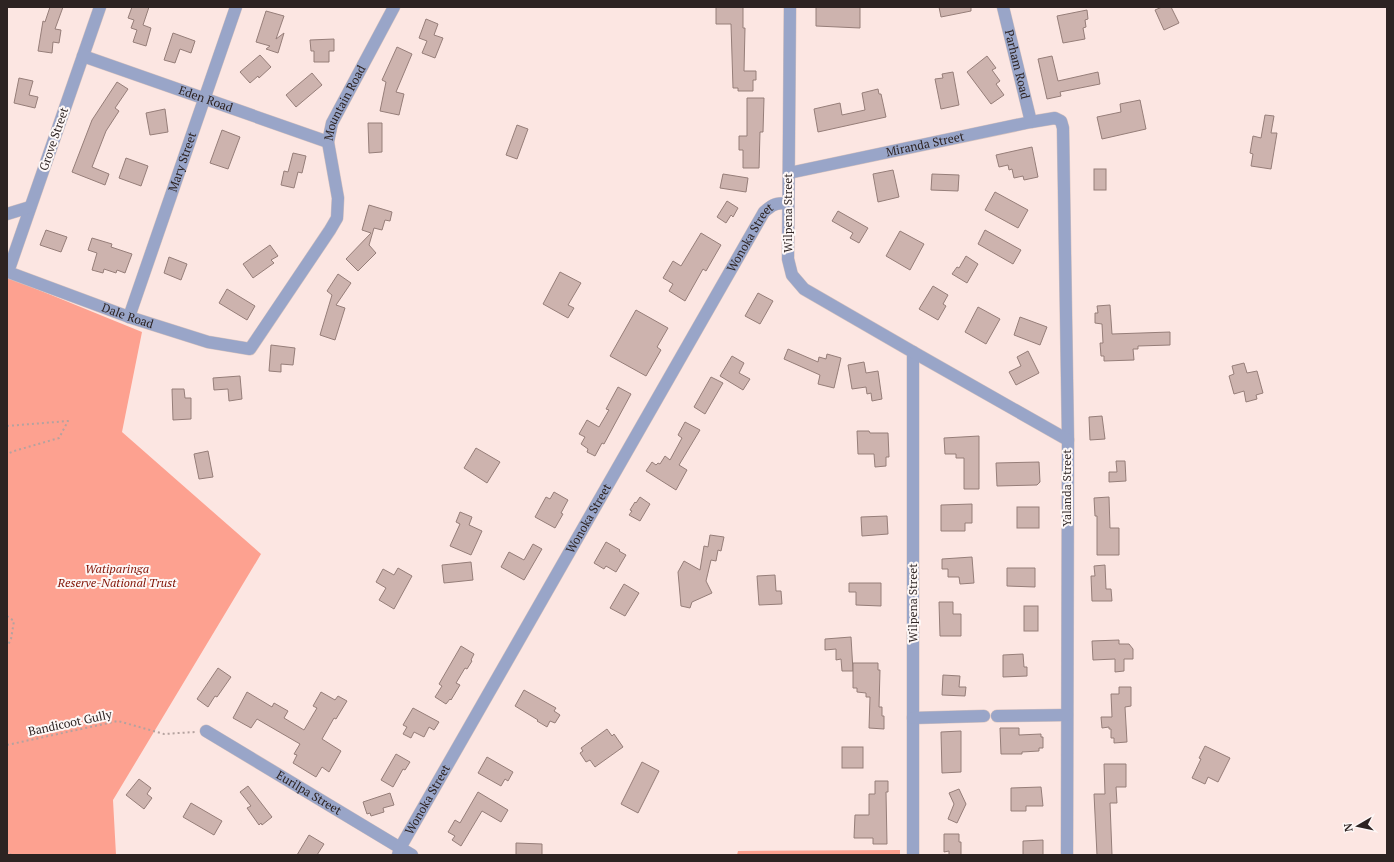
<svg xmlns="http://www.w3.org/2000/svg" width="1394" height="862" viewBox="0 0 1394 862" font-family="'PT Serif',serif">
<rect width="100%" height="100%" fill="#fce6e2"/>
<g fill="#fda190">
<polygon points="7,277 142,332 122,432 261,554 113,800 116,855 7,855"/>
<polygon points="900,850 900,855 737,855 738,851"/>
</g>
<g fill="#cdb3ae" stroke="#967e79">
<polygon points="50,7 63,7 55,29 61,30 59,43 53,42 52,53 38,51 43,21 45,22"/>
<polygon points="132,7 149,7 143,25 151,28 146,46 133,42 137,30 131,28 134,20 128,18"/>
<polygon points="716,7 743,7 743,28 745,28 744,71 756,71 756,80 753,80 753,91 738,91 738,88 733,88 731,24 716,24"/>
<polygon points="816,7 860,7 860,28 816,26"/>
<polygon points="939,7 971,7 971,11 941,17"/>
<polygon points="1162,7 1171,7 1179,23 1164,30 1155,10"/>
<polygon points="1087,10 1088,19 1085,20 1086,27 1083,28 1085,39 1063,43 1057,16"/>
<polygon points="266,11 284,16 276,39 284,33 278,53 266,49 270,46 256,42"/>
<polygon points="426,19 438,24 434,35 443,38 435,58 422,53 427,41 419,38"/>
<polygon points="173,33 195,41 191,53 180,49 175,63 164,60"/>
<polygon points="334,39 334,51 329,51 329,62 314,62 314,51 311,51 310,40"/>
<polygon points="397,47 412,54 396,92 404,94 399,115 380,111 386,82 382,80"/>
<polygon points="260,55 271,67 259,78 258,76 250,83 240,72"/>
<polygon points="987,56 996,68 992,70 1000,81 996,84 1004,95 991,104 967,72"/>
<polygon points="1052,56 1058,81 1098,72 1100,84 1060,92 1061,96 1047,99 1038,59"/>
<polygon points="953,72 959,105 941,109 935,79 943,78 942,74"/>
<polygon points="312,73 322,85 296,107 286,95"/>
<polygon points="19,78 33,81 29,95 38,97 35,108 14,103"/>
<polygon points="117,82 128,89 115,108 119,111 106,131 92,167 109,174 105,185 72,172 92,120"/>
<polygon points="878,89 879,94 881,94 886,117 818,132 814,109 840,103 842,115 865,110 862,93"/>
<polygon points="747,98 764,98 763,132 760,132 759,168 743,168 743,150 739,150 739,136 747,136"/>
<polygon points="1140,100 1146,129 1102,139 1097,117 1121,112 1120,104"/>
<polygon points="165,109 168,132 150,135 146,113"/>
<polygon points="1265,115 1274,116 1271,133 1277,133 1271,169 1251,166 1253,154 1250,153 1253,136 1261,138"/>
<polygon points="368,123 382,123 382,152 369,153"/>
<polygon points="517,125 528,129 517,159 506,155"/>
<polygon points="222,130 240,137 228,169 210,163"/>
<polygon points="1032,147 1038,177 1024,180 1023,176 1014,178 1012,169 1009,170 1008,165 999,167 996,155"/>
<polygon points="293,153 306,156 302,173 298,172 294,188 281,185 284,171 288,172"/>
<polygon points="126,158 148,166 141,186 119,178"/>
<rect x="1094" y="169" width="12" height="21"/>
<polygon points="893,170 899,197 878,202 873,174"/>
<polygon points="723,174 748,178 746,192 720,188"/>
<polygon points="932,174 959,175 958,191 931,190"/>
<polygon points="995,192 1028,210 1018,228 985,210"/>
<polygon points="727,201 738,208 733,217 731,215 726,223 717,217"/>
<polygon points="369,205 392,212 390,221 385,220 382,230 374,228 369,245 376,253 358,271 346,259 371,233 362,230"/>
<polygon points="838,211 868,228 859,243 850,238 853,233 832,221"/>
<polygon points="46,230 67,237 61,252 40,245"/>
<polygon points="985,230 1021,250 1013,264 978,244"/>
<polygon points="900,231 924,244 910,270 886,256"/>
<polygon points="701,233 721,245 706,271 703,269 685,301 669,291 673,284 663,278 673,261 681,266"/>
<polygon points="92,238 112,244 111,247 132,254 125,273 117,270 116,273 104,269 103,273 92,270 97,253 88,250"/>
<polygon points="270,245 278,256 271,260 274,263 253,278 243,264"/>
<polygon points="966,256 978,264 967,283 952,274 957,267 959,268"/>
<polygon points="169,257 187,264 181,280 164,273"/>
<polygon points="560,272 581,283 568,305 574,308 568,318 543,304"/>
<polygon points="338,274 351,283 336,305 345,308 335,340 320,335 332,295 327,291"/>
<polygon points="933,286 948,295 943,304 946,306 938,320 919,309"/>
<polygon points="227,289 255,306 247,320 219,303"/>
<polygon points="758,293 773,301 760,324 745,316"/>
<polygon points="1110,305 1112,334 1170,332 1170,345 1138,346 1138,349 1133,349 1134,360 1104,361 1104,356 1101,356 1100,343 1103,343 1102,324 1095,323 1095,313 1098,313 1097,306"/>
<polygon points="978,307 1000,319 986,344 965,332"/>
<polygon points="636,310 668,328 657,347 661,350 646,376 610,356"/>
<polygon points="1020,317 1047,327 1040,345 1014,335"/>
<polygon points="271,345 295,348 293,365 281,364 281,372 269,371"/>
<polygon points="788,349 818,362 819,357 826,359 827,354 841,358 834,388 818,384 820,375 784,359"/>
<polygon points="1028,351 1039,373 1016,385 1009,372 1021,366 1017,357"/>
<polygon points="732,356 744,363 739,373 750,379 743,390 720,376"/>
<polygon points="864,362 866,373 878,371 882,399 872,401 871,393 867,394 866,387 852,389 848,365"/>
<polygon points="1244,363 1247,373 1257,371 1263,393 1256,395 1257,399 1246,402 1244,391 1234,394 1229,376 1234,374 1232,366"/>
<polygon points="240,376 242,399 229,401 228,389 214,390 213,378"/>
<polygon points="711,377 723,383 705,414 694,407"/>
<polygon points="618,387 631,394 604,444 602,443 595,456 587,452 588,449 581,444 585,437 579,434 587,420 599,427 609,410 606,409"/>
<polygon points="172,389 184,389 185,398 191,398 191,419 173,420"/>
<polygon points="1102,416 1105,439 1090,440 1089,417"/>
<polygon points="685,422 700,430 679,465 687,470 676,490 646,471 652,462 656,465 658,463 660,464 665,456 670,460 682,438 678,435"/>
<polygon points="857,431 869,431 870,433 888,433 889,457 886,457 886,466 875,467 874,454 858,454"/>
<polygon points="979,436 979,489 964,489 964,458 956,458 956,454 945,454 944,438"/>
<polygon points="476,448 500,462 487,483 464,468"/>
<polygon points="208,451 213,477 199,479 194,454"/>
<polygon points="1116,461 1125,461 1126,481 1109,482 1109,472 1117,472"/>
<polygon points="1039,462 1040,482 1037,485 997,486 996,463"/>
<polygon points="554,492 568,500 561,513 563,514 555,528 535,517 546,497 550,499"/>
<polygon points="640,497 650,504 640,521 629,515 632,511 630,510 635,502 636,503"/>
<polygon points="1109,497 1110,528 1119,528 1119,555 1097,555 1097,516 1095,516 1094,498"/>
<polygon points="972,504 972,523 965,523 965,531 941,531 941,505"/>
<rect x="1017" y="507" width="22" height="21"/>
<polygon points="460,512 472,517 469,525 482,531 471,555 450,546 460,524 456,522"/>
<polygon points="887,516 888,534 862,536 861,517"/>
<polygon points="710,535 724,537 721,551 718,550 716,561 711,560 706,581 712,593 692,602 690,608 681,606 678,572 684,561 700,570 704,546 708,547"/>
<polygon points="606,542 620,550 619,551 626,555 616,572 606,566 604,569 594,563"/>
<polygon points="533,544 542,549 524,580 501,567 509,552 524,560"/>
<polygon points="972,557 974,583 960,584 959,577 948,577 948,569 942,569 942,559"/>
<polygon points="471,562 473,580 444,583 442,565"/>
<polygon points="1105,565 1106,589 1111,589 1112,601 1092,601 1091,576 1095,576 1094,566"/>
<polygon points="398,568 412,576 394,609 379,600 386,588 376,582 383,569 394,575"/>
<polygon points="1007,568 1035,568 1035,587 1007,586"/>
<polygon points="775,575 776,591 781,591 782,604 759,605 757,576"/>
<polygon points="849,583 881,583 881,606 856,605 856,592 849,592"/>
<polygon points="624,584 639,593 625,616 610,608"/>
<polygon points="939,602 953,602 953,614 961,614 961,636 940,636"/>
<rect x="1024" y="606" width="14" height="25"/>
<polygon points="851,637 853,671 842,671 841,659 836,660 836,649 825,650 825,639"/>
<polygon points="1119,640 1119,644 1129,644 1133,649 1133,659 1124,659 1124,671 1115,672 1115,659 1093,660 1092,641"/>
<polygon points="461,646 474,654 471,660 472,661 467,669 465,668 456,683 460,685 451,700 450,699 446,704 435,697 442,686 439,684"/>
<polygon points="1023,654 1024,667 1027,667 1027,676 1003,677 1003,655"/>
<polygon points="853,663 878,663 878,670 880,670 879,707 882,707 882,716 884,716 884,729 869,728 870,697 866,697 866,693 857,692 857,688 853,688"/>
<polygon points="218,668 231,677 217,697 215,696 208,707 197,699"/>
<polygon points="943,675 960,676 959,687 966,687 965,696 942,695"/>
<polygon points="1119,687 1131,687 1131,706 1125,707 1127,742 1114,743 1114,738 1111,738 1111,729 1109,729 1109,727 1102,728 1101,717 1112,717 1111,694 1119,694"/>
<polygon points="524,690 556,708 554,711 560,715 555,723 550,721 547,727 537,721 538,720 515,706"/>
<polygon points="247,692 272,707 274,703 288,711 284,718 304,730 317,708 313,706 321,692 335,700 338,696 347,701 336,719 334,718 322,739 341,751 329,772 322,767 316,777 293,763 297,755 294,754 300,744 257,719 251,728 233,718"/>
<polygon points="413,708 439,722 434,730 429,727 424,737 414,732 411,738 403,734 407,727 403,725"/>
<polygon points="1000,728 1019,728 1019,735 1041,734 1041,737 1043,737 1043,748 1039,748 1039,751 1022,752 1022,754 1001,754"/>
<polygon points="607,729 612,736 614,734 623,747 595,767 590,760 586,762 580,753 583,751 581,748"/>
<polygon points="961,731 961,772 942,773 941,732"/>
<polygon points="1205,746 1230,758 1218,782 1208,777 1205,784 1192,778 1201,759 1199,758"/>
<rect x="842" y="747" width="21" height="21"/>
<polygon points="396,754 410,762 405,770 403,769 393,787 381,780"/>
<polygon points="487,757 513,772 508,781 505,779 501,786 478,773"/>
<polygon points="642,762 659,771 638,813 621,804"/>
<polygon points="1104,764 1126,764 1126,787 1116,787 1117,803 1110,803 1112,855 1097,855 1094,794 1105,794"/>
<polygon points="139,779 151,788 147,794 152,798 144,809 126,795"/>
<polygon points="875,781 888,781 888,792 886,792 887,844 873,844 873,838 854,838 855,815 869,815 869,794 875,794"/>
<polygon points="248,786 272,817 262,825 261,823 259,825 247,808 251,806 240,792"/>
<polygon points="1041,787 1043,806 1026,806 1026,811 1011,811 1011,788"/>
<polygon points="959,789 966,804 957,823 948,819 954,804 949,793"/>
<polygon points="478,792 508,810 501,822 482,811 461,846 452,840 455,836 448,832 455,820 460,823"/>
<polygon points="390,793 394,805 383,808 384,812 371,816 370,813 367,814 363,802"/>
<polygon points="191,803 222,821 214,835 183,817"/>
<polygon points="944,834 959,834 959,842 961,842 961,855 949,855 949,851 944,852"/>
<polygon points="309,835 324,844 317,855 297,855"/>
<polygon points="1043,840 1043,855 1023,855 1023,841"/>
<polygon points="516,843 542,844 542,855 516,855"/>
</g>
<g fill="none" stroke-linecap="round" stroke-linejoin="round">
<defs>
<g id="minor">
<path id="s1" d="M100,7L8,272L129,317L208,342L250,349L330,230L337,218L338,198L328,142L332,123L394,7"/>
<polyline points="790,7 788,259 792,275 804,289 913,352 913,855"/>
<path id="s2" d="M1003,7L1031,122"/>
<path id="s3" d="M83,56L328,142"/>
<path id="s4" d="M789,173L1031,122L1055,118L1061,121L1063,128L1068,440L1067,855"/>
<polyline points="7,214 30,207"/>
<path id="s5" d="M129,317L236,7"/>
<polyline points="913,352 1068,440"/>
<polyline points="997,716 1067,715"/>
<polyline points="913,718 984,716"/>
<path id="s6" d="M206,731L412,855"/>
<path id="s7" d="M398,855L400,848L764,212C773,204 776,203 788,203"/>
</g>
</defs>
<use href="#minor" stroke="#d7c3bf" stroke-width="13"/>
<g stroke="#b4a29f" stroke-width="2" stroke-dasharray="2 3" stroke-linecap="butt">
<polyline points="7,426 68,421 59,438 14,451 7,454"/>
<polyline points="7,616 14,621 11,639 7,647"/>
<polyline points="7,745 118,721 164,734 195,732"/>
<polyline points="7,850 11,855"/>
</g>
<use href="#minor" stroke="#99a5c8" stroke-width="12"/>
</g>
<g text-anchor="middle" stroke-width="4" stroke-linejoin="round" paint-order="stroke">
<g font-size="12" fill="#2d2322" stroke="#fdf7f6">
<text dy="4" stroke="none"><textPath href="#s2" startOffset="59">Parham Road</textPath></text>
<text dy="4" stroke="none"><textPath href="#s3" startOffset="130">Eden Road</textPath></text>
<text dy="4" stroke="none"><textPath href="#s1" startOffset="812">Mountain Road</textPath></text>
<text transform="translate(54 139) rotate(-71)" y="4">Grove Street</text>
<text dy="4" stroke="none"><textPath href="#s4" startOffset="139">Miranda Street</textPath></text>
<text dy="4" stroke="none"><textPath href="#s5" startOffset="164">Mary Street</textPath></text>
<text transform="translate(788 213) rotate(-90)" y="4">Wilpena Street</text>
<text dy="4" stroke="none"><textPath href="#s7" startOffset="711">Wonoka Street</textPath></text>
<text dy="4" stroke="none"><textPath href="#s1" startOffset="408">Dale Road</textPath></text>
<text transform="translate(1067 488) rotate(-90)" y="4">Yalanda Street</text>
<text dy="4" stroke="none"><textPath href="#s7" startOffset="387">Wonoka Street</textPath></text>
<text transform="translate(913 603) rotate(-90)" y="4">Wilpena Street</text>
<text transform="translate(70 723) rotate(-12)" y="4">Bandicoot Gully</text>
<text dy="4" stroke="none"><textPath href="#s6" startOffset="120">Eurilpa Street</textPath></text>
<text dy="4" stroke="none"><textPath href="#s7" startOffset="63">Wonoka Street</textPath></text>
</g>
<g font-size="12" font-style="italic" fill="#811204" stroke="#fdf7f6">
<text x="117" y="573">Watiparinga<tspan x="117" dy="14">Reserve-National Trust</tspan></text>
</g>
</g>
<rect width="1394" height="862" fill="none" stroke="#2d2322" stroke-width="16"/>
<g transform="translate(1358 826) rotate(261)" stroke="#fdf7f6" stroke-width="3" paint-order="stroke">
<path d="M0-3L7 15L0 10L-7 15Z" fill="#2d2322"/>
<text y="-6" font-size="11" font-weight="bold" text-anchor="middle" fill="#2d2322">N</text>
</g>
</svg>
